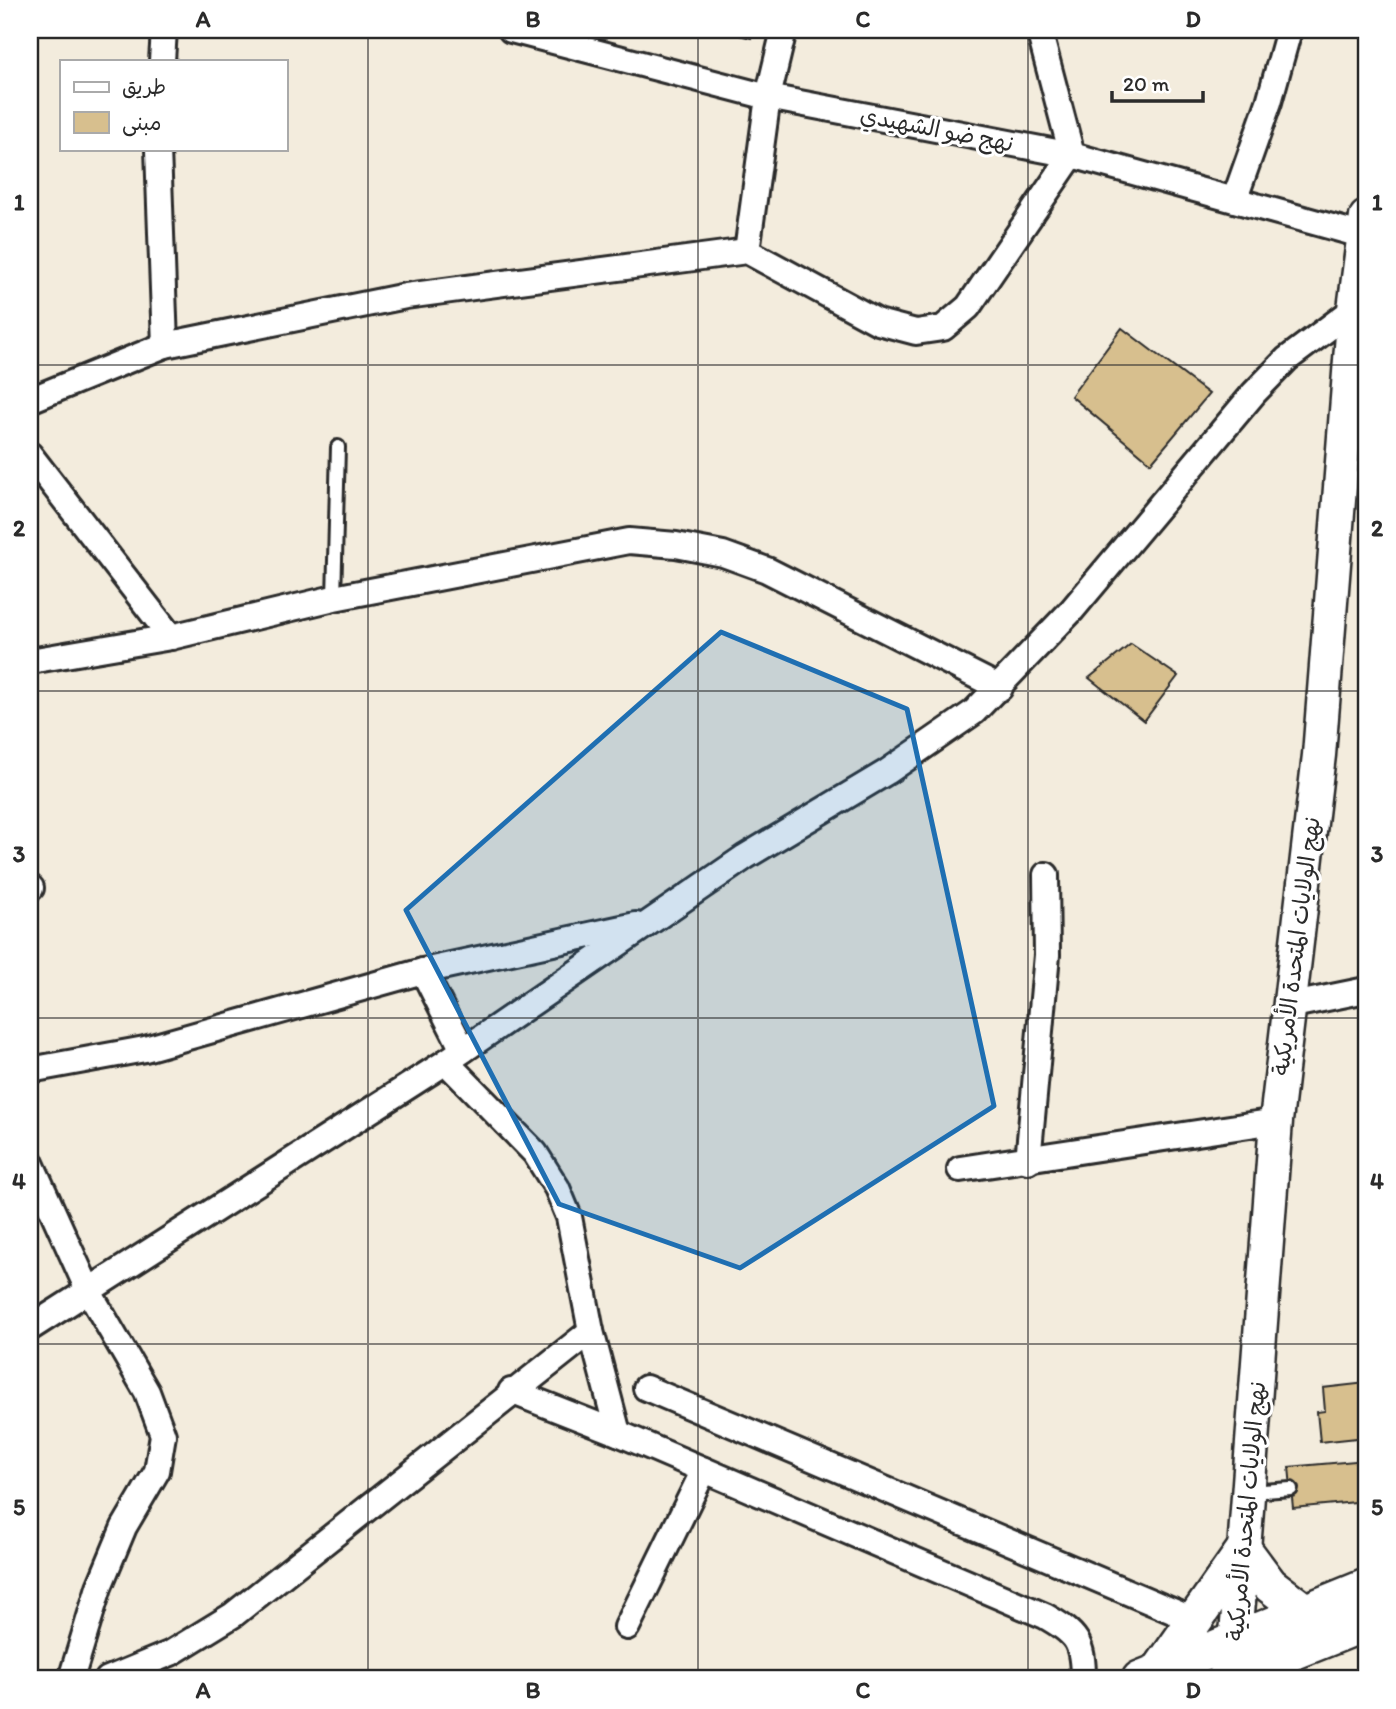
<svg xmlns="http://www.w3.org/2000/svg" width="1396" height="1709" viewBox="0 0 1396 1709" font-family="Itim,'Playpen Sans Arabic',sans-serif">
<rect width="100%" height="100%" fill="#f3ecdd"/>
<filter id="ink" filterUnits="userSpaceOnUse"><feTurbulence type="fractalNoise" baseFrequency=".0143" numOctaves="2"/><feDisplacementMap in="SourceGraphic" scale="14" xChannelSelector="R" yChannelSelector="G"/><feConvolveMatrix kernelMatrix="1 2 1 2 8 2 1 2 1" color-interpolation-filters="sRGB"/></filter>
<g filter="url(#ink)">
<g fill="#d7bf8e" stroke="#2b2b2b" stroke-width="2">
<polygon points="639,30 663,30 662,34"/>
<polygon points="720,30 754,30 751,38"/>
<polygon points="1122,328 1209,394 1151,463 1071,396"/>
<polygon points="1131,644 1178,676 1144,721 1089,678"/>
<polygon points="1366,1383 1366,1437 1320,1442 1317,1412 1325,1411 1323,1388"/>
<polygon points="1366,1460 1366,1501 1293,1508 1289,1467"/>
</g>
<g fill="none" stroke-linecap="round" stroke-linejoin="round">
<defs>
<g id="service">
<polyline points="334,598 338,447"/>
<polyline points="1250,1492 1291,1489"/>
</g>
<g id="minor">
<polyline points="511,30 768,97 1072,155 1361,235"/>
<polyline points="162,61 164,30"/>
<polyline points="158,149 165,345"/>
<polyline points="1235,198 1269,102 1289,30"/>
<polyline points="747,251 768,97 784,30"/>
<polyline points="30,400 165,345 406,296 747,251 878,322 916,332 943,328 968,307 1072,155 1039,30"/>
<polyline points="30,455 171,637"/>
<polyline points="30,661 171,637 334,598 629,541 676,545 723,554 767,570 1000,688"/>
<polyline points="30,888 31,888"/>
<polyline points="423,971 463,1050"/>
<polyline points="1288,1006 1366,990"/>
<path d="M446,1062L535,1153L557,1188L569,1217L591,1331L618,1433L1045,1616C1077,1634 1083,1642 1083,1679"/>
<polyline points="30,1070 145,1049 423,971 636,925"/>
<polyline points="30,1161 89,1292 147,1392 163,1435 157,1471 124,1527 99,1587 71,1679"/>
<polyline points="1028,1161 1047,955 1046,875"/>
<polyline points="960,1169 1276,1121"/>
<polyline points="30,1328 446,1062 745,857 887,772 974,712 1072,610 1254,393 1287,359 1354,309"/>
<polyline points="646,1388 1196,1621"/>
<polyline points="511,1391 618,1433"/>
<polyline points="627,1627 704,1470"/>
<polyline points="108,1679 171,1653 233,1615 591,1331"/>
</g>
<polyline id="tertiary" points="1233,1664 1244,1550 1276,1121 1319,755 1354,309 1366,217"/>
<g id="secondary">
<polyline points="1159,1671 1244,1550 1270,1585 1304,1611"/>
<polyline points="1140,1679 1366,1587"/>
<polyline points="1225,1679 1366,1623"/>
</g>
</defs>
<use href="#service" stroke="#2b2b2b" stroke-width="18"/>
<use href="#minor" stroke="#2b2b2b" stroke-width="30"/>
<use href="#tertiary" stroke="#2b2b2b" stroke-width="37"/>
<use href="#secondary" stroke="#2b2b2b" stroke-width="40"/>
<use href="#service" stroke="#fff" stroke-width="12"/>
<use href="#minor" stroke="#fff" stroke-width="24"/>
<use href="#tertiary" stroke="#fff" stroke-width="32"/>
<use href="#secondary" stroke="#fff" stroke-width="35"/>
</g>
</g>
<path fill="#1f6fb2" fill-opacity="0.2" stroke="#1f6fb2" stroke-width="5" stroke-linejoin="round" d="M721,632L907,709L994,1106L740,1268L559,1204L406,910Z"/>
<path fill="none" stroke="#2b2b2b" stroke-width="2" stroke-opacity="0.55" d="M368,30V1679M698,30V1679M1028,30V1679M30,365H1366M30,691H1366M30,1018H1366M30,1344H1366"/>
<g text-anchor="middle" stroke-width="6" stroke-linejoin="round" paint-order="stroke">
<g font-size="23" fill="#2b2b2b" stroke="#fff">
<text transform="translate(937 129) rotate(11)" y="8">نهج ضو الشهيدي</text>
<text transform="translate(1296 946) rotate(-83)" y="8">نهج الولايات المتحدة الأمريكية</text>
<text transform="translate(1246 1511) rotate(-85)" y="8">نهج الولايات المتحدة الأمريكية</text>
</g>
</g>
<rect width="1396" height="1709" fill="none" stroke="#fff" stroke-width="77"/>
<rect x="60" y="60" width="228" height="91" fill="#ffffff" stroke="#aaaaaa" stroke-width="2"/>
<rect x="74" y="82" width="35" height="10" fill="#ffffff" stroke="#aaaaaa" stroke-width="2"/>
<text x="122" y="94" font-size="21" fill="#2b2b2b">طريق</text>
<rect x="74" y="112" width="35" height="21" fill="#d7bf8e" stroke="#aaaaaa" stroke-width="2"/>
<text x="122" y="130" font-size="21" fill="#2b2b2b">مبنى</text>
<path d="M1112 91v10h91v-10" fill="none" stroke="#2b2b2b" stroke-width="3.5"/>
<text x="1123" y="91" font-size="21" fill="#2b2b2b" stroke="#ffffff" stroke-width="5" paint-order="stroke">20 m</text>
<rect x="38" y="38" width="1320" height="1632" fill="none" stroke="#2b2b2b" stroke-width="2.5"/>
<g font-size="23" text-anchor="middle" font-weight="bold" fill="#2b2b2b">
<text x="203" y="27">A</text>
<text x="533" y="27">B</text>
<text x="863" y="27">C</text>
<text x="1193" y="27">D</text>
<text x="19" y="210">1</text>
<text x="1377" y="210">1</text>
<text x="19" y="536">2</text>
<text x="1377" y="536">2</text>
<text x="19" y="862">3</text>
<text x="1377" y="862">3</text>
<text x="19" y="1189">4</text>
<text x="1377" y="1189">4</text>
<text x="19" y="1515">5</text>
<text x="1377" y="1515">5</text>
<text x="203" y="1698">A</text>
<text x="533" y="1698">B</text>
<text x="863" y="1698">C</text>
<text x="1193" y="1698">D</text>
</g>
</svg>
